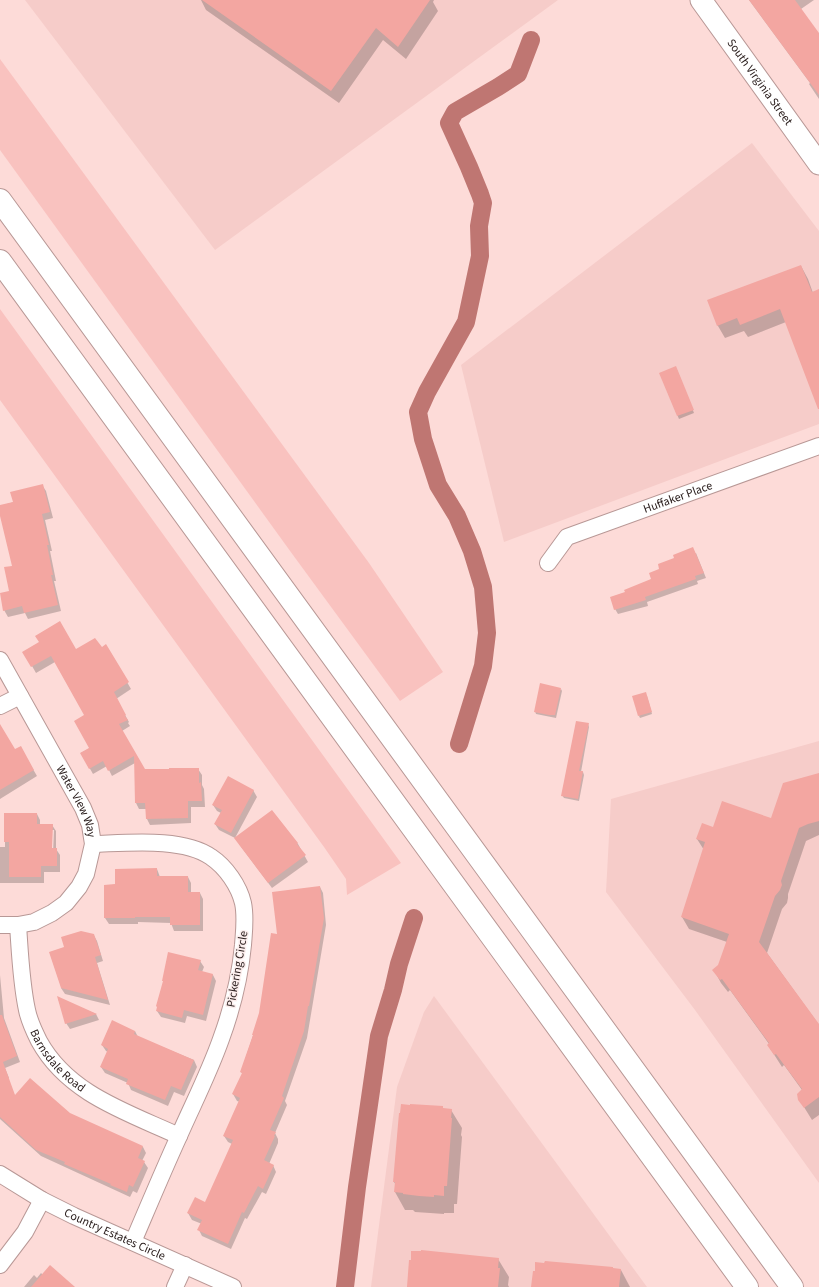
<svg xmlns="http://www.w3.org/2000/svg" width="819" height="1287" viewBox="0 0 819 1287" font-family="'Source Sans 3',sans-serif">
<rect width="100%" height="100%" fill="#fddbd8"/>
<g fill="#f6ccc9">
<polygon points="25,0 558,0 215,250"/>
<polygon points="752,143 819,231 819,424 504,542 461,365"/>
<polygon points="819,741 819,1183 695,1010 606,892 611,799"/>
<polygon points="434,996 647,1287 371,1287 397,1087 424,1012"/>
</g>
<g fill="#f9c2bf">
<polygon points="0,59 369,563 443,672 400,701 293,555 0,150"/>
<polygon points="0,309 401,863 347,895 346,879 324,847 0,400"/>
</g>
<g fill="#0003" fill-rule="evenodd">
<polygon points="201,0 434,0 433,2 438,11 406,59 383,40 339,103 206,10"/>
<polygon points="749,0 814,0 801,9 819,35 819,99 809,84 810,83"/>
<polygon points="801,266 808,279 813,293 819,291 819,398 786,322 748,337 744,331 725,338 718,326 709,301"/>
<polygon points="677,370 694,413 679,419 660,373"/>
<polygon points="42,485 46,491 53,518 45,520 52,551 50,551 56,581 54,581 61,611 28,619 25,613 8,617 4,610 10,592 13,566 0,511 0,506 14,502"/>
<polygon points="696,553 706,578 697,581 698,584 647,602 648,606 618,614 615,609 627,593 652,579 660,569"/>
<polygon points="106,646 131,689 116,699 129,722 128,723 130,726 122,731 144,770 198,769 202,775 202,785 204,789 205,807 191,807 191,823 150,825 147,819 146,809 139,809 136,803 135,763 112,776 107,766 93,774 81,753 90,748 85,715 55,662 36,673 24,652 76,650 101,648"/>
<polygon points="561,689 562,691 556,718 536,714 535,711"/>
<polygon points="647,696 652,714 640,718 639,716"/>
<polygon points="588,724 589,727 581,772 583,772 584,775 579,801 564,798 562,795"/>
<polygon points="0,736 14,751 20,747 37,776 0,799"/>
<polygon points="819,774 819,835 806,841 788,894 788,898 787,903 782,909 767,953 819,1025 819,1115 812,1120 799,1099 802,1090 784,1065 782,1067 768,1045 769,1044 730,990 728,992 721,983 714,970 719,966 727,942 689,929 682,917 704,850 697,839 713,828 772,820"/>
<polygon points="253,790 257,797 235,838 219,830 215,824 221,813 217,811 213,805"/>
<polygon points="272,811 298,844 308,862 272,888 239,844"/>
<path d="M5,814H37L40,820V825H52L56,831V849L60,855V872H44V883H0V847H5ZM52,830H54L53,853H51Z"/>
<polygon points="157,869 160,877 188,877 191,883 191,893 200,893 203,899 203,931 174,931 171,923 138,922 138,924 109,924 105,918 105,886 116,885"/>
<polygon points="320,887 323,893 326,925 307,1038 285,1101 287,1105 275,1133 278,1139 278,1143 269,1164 273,1165 276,1172 266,1194 262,1192 247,1219 245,1218 231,1249 202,1236 199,1230 202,1224 192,1220 188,1213 206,1203 232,1144 228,1142 224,1136 240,1102 237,1101 233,1094 243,1074 241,1072 260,1014 278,935"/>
<polygon points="93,934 97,941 103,961 97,963 110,1005 65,994 61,988 65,947"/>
<polygon points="200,961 204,967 202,972 213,975 216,981 206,1021 187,1016 185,1023 161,1017 157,1011 164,983 163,980"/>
<polygon points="0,975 4,1018 20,1062 5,1068 9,1078 0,1081"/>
<polygon points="58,998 96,1014 99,1020 70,1029 66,1023"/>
<polygon points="135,1031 138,1037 194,1060 197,1067 184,1096 174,1092 168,1106 131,1090 128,1083 105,1073 101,1067 108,1052 106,1051 102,1045"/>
<polygon points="10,1085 15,1096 70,1114 143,1147 146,1153 142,1161 144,1162 148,1168 137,1193 133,1191 130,1197 41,1156 0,1119 0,1096"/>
<polygon points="443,1109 451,1110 462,1128 461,1135 462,1137 457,1204 454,1204 454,1213 444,1213 444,1214 430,1213 415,1212 413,1210 405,1210 395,1192 396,1185 394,1182 400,1114"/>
<polygon points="498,1259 509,1277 508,1285 509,1287 408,1287"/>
<polygon points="621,1270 630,1287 532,1287"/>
<polygon points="41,1273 43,1275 72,1287 24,1287 34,1275 37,1278"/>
</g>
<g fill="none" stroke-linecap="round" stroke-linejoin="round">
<g stroke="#bf7672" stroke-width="18">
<polyline points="459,744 483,666 487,633 483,587 472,551 457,516 438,485 423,439 418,412 427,392 466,322 480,256 479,226 483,203 480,194 469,167 449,123 455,112 498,87 518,74 531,40"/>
<polyline points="345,1287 357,1187 379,1036 393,990 399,964 414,918"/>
</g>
</g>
<g fill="#f3a6a1">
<polygon points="202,0 430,0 398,47 376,28 331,91"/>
<polygon points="749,0 795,0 819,33 819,95"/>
<polygon points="801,265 812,292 819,289 819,409 818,409 780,309 740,325 737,318 717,326 707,300"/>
<polygon points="676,366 694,410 677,416 659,373"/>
<polygon points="43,484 50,512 42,514 49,545 47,545 53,575 51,575 58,605 24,613 22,606 3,611 0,593 9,591 4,567 12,566 0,516 0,505 13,502 10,492"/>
<polygon points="693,547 704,573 695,576 696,579 645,597 646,600 614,610 610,597 625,592 624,590 651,579 649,573 659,569 658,564 674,558 673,555"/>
<polygon points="60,621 76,649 95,638 102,647 106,644 129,682 114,692 126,715 125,716 128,720 119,724 145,769 169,769 169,768 199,768 199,783 201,782 202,801 188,801 188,818 146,819 145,803 135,803 134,756 108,771 103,761 89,769 80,753 89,748 74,721 84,715 51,656 31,667 22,652 39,642 35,636"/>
<polygon points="540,683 561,688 555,715 549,715 534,712"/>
<polygon points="646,692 652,712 638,716 632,696"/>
<polygon points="576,721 589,723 579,771 583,771 578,799 561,796"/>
<polygon points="0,724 15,749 21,746 34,770 0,790"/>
<polygon points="819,773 819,821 808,824 799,828 781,881 782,885 780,890 775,896 759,942 819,1024 819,1097 804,1108 798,1100 797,1094 802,1089 776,1054 774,1055 767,1045 769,1043 722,979 720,980 712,970 718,965 729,934 681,917 705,842 696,839 702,823 713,827 722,801 771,818 783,783"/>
<polygon points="228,776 254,790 231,833 214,824 222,810 212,805"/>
<polygon points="272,810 298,843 297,844 306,855 268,883 234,838"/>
<polygon points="4,813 37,813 37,824 53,824 52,848 57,848 57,866 41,866 41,877 9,877 9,842 4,842"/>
<polygon points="157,868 157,876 188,876 188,892 200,892 200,925 170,925 170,917 135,917 135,918 104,918 104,885 115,884 115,869"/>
<polygon points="320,886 324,918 309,1006 308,1006 304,1031 282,1096 284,1098 270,1130 276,1132 274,1136 275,1136 264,1160 274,1165 263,1189 258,1186 244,1213 242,1212 228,1244 197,1230 202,1220 187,1213 195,1197 205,1202 233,1140 223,1136 240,1098 232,1094 242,1073 240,1072 253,1035 252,1035 259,1013 271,933 277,934 272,892"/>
<polygon points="81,931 94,934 101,955 95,957 108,1000 61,988 49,952 64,947 61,937"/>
<polygon points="168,952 201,960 198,970 213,974 203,1015 184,1010 182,1018 156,1011 157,1007 156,1006 163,981 162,981"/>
<polygon points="57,996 97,1014 65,1024"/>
<polygon points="0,1015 2,1015 17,1056 3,1062 15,1095 30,1078 70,1113 143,1146 138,1158 145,1161 133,1187 129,1185 127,1192 110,1185 111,1184 64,1164 65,1162 36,1150 0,1117"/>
<polygon points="112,1020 135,1031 134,1034 194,1060 181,1090 171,1086 165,1100 126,1084 128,1079 100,1067 108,1049 101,1045"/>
<polygon points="401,1104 410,1105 410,1104 443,1106 443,1108 452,1109 451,1118 452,1118 447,1186 444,1186 444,1196 434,1195 434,1197 419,1196 403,1194 403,1193 394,1192 395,1182 393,1182 399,1113 400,1113"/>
<polygon points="421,1250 499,1258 498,1268 500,1268 498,1287 407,1287 409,1260 411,1260 411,1251 421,1251"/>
<polygon points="545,1261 613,1267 613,1268 621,1269 619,1287 531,1287 533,1271 535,1271 535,1262 544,1263"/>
<polygon points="50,1265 75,1287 31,1287"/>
</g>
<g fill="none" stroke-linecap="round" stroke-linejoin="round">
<defs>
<g id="minor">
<path id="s1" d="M548,563L567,537L819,446"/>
<path id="s2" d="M0,660L83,808L90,825L93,844L86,874L79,887L66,903L52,913L34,922L18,925H0"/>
<polyline points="0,706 20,696"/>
<path d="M93,844C127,843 183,837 211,857C226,867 239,886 243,903C246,917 244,931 243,945C240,977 232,1009 221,1039C209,1073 193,1104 179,1136C163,1171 148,1207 133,1242"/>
<path id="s3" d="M18,925C20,953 21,982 27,1010C29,1020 34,1031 39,1041C68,1094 127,1112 179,1136"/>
<path id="s4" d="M0,1174L42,1200L74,1216L233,1287"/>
<polyline points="0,1265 25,1232 42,1200"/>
<polyline points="175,1287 185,1265"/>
</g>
<g id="major">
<path id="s5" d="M701,0L819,164"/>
</g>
<g id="highway">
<polyline points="0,200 792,1287"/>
<polyline points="0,261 747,1287"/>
</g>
</defs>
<use href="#minor" stroke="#b89896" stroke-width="18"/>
<use href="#major" stroke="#b89896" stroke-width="23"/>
<use href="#highway" stroke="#b89896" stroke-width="24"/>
<use href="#minor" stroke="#fff" stroke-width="16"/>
<use href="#major" stroke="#fff" stroke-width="21"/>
<use href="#highway" stroke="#fff" stroke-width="22"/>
</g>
<g text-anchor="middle" stroke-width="3" stroke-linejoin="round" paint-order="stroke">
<g font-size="12" fill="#2c201f" stroke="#fceeed">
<text dy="4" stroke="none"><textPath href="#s5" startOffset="101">South Virginia Street</textPath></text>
<text dy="4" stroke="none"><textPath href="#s1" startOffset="150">Huffaker Place</textPath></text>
<text dy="4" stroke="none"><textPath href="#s2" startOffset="161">Water View Way</textPath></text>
<text transform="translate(237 969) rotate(-80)" y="4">Pickering Circle</text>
<text dy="4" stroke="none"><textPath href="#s3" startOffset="146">Barnsdale Road</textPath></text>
<text dy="4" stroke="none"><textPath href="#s4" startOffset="130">Country Estates Circle</textPath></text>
</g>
</g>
</svg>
